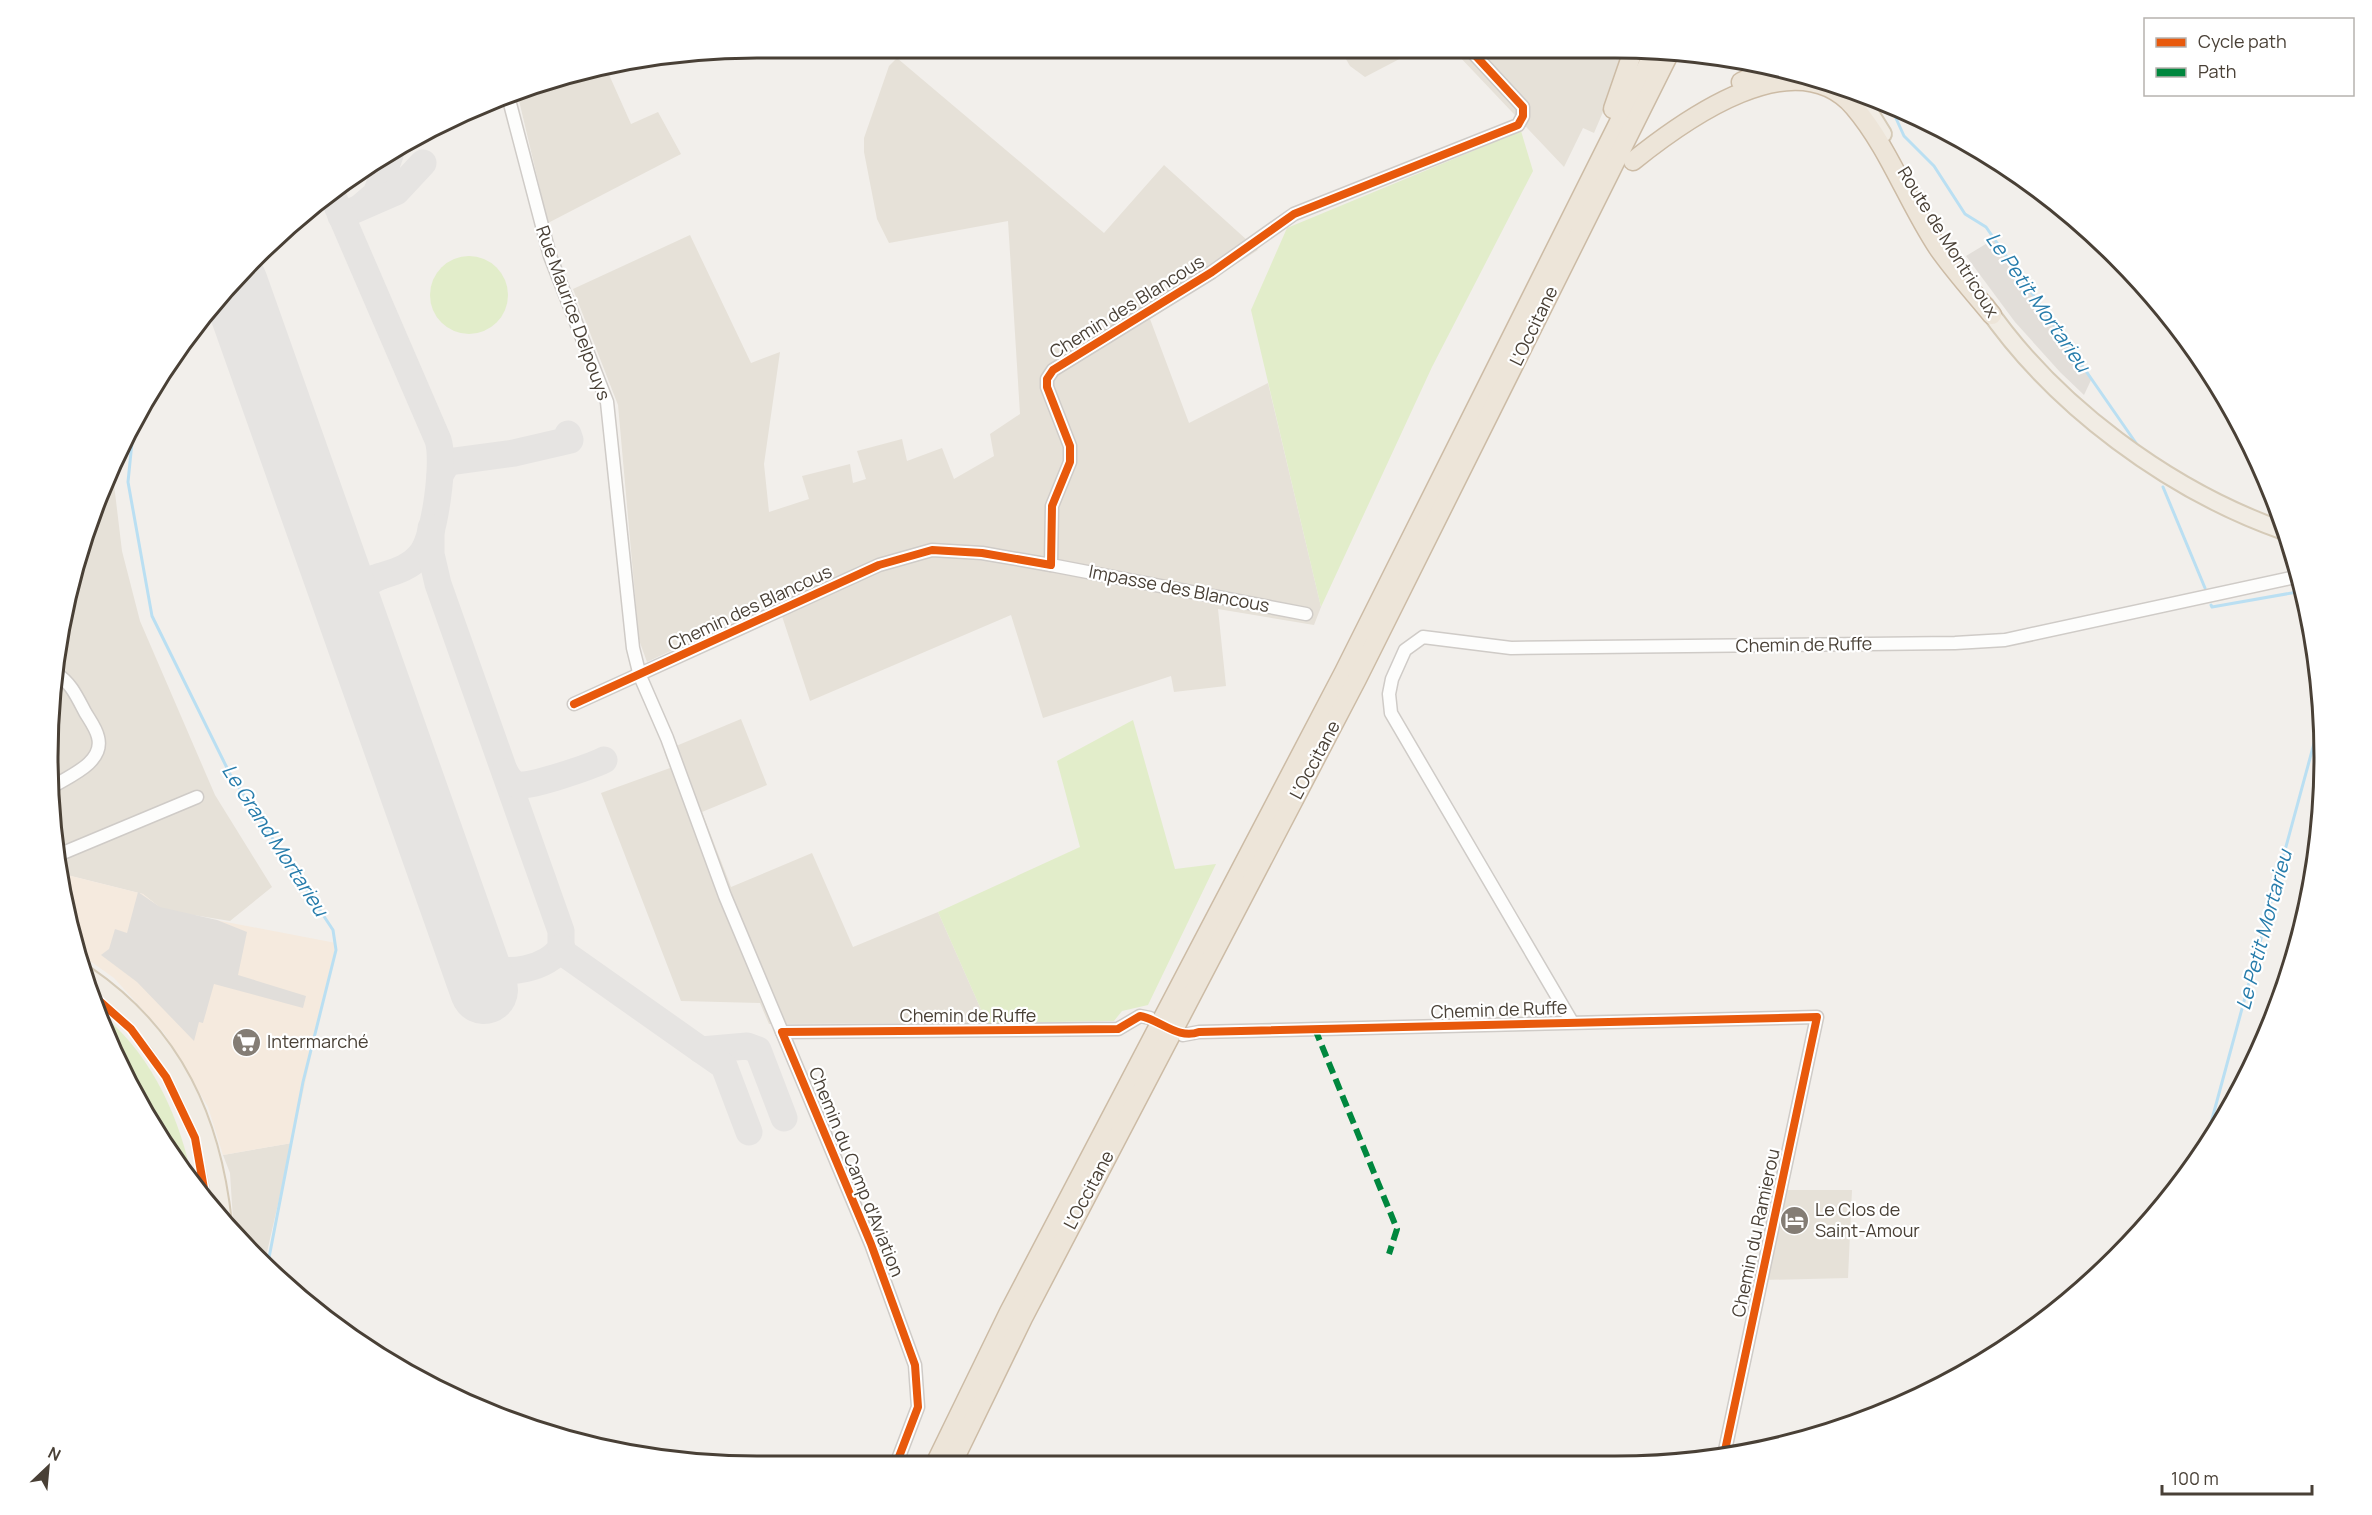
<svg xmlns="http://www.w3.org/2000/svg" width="2372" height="1515" viewBox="0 0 2372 1515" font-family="Manrope,sans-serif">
<rect width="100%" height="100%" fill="#f2efeb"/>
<g fill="#e6e1d8">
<polygon points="1343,54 1409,54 1365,77 1350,66"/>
<polygon points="1457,54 1625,54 1617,79 1594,133 1583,128 1564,167"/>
<polygon points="897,58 1104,233 1164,165 1258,250 1150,319 1189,423 1268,383 1321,607 1314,625 1218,609 1226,686 1174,692 1171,676 1043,718 1011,615 810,701 777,601 647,662 639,640 618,405 573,289 690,235 751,363 780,352 764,464 769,512 809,499 802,476 850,464 853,483 866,479 857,451 902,439 907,461 942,448 954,479 994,456 990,434 1020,414 1008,221 889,243 877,219 864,152 864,138 889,66"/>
<polygon points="606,68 631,124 658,112 681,154 548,223 517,92 530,86"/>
<polygon points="114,467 113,476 122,551 140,621 215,795 272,887 230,921 163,910 143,894 67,875 62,881 50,804 50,711 86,529"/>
<polygon points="741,719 767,785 702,812 731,887 812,853 853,947 938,912 987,1023 769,1024 760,1003 681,1001 601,793 670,768 664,751"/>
<polygon points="292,1143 264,1265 234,1235 230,1173 223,1155"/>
<polygon points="1783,1190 1852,1190 1848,1278 1764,1280"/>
</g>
<polygon fill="#f5eade" points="67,875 143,894 163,910 336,943 292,1143 223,1155 208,1107 164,1033 114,978 76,951 62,881"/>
<polygon fill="#e2ded9" points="1994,239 2092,378 2084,395 2060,372 2015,322 1966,256"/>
<g fill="#e2edca">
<polygon points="1521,131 1533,171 1432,367 1321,607 1251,310 1287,228"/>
<circle cx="469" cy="295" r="39"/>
<polygon points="1133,720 1175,869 1216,864 1148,1005 1122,1011 1114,1021 987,1023 938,912 1080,847 1057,761"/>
<path d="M103,1015C154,1058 180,1119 193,1182L143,1113Z"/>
</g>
<polygon fill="#e1deda" points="138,892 160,907 217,920 247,932 238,975 306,996 303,1008 214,984 203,1023 199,1022 194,1041 137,982 101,955 109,949 115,929 127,933"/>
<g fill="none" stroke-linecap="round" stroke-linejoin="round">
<g stroke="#badff2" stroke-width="3">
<polyline points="1890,105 1904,136 1934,166 1965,214 1986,227 2138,446"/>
<polyline points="134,422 128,482 152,616 230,774 333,930 336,950 303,1082 267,1268"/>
<polyline points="2163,487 2205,588"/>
<polyline points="2211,605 2212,607 2303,591"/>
<polyline points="2205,1145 2322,714"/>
</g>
<g stroke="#e6e4e2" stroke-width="27">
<polyline points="362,206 376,194 390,155"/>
<polyline points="341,216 396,192 423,163"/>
<polyline points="440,475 448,462 514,453 570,440 568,434"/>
<path d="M319,523C324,537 329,559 339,570C349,581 365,582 378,577C394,572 411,568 422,553C435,536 445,461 438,440L331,192"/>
<path d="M431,528V554L438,584L561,931V947C550,968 504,978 484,964C470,954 465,933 459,918"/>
<path d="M355,624C357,603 356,586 379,577"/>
<path d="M505,772C508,778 512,783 518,785C529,788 592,766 604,760"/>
<polyline points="561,947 565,954 701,1050 747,1046 758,1050 784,1118"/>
<polyline points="701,1050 724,1066 749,1132"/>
</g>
<polyline stroke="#e6e4e2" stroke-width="68" points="234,284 484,990"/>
<defs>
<g id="minor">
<polyline points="508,96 550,256 607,402 633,648 640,676 667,738 725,896 871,1244 915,1365 918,1407 897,1462"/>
<polyline points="1051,565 1306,614"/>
<polyline points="574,704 879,565 932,550 982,553 1051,565 1052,506 1070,462 1070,446 1047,387 1047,379 1053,370 1212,272 1294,214 1518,125 1523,116 1523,107 1474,54"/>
<path d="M50,788C67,777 105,763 98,737C96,728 89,719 85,712C77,697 71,683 57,674"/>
<polyline points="58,855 197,797"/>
<polyline points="1572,1022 1391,713 1389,694 1392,679 1405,650 1423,637 1511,648 1955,643 2005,640 2291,578 2298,568"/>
<polyline points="782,1032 1118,1029 1140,1016 1150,1018"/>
<polyline points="1183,1035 1199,1032 1817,1017 1724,1455"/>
</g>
<g id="major">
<polyline points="1857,92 1883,134"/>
<path d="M1985,305C2054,406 2170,491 2284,531"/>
<path d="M86,975C174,1035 212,1120 223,1223"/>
</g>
<g id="highway">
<polyline points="1741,82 1769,69"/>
<polyline points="1613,109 1632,54"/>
<path d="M1633,161C1684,120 1795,39 1854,107C1889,148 1908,203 1938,248C1954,271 1974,293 1992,315"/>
<polyline points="936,1462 1009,1312 1344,672 1653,54"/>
<polyline points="953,1462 1023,1318 1357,679 1669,54"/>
</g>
</defs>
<use href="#minor" stroke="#cfcbc7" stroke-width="15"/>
<use href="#major" stroke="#d5cab7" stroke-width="20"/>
<use href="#highway" stroke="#ccbba5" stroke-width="21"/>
<use href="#minor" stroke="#fdfdfc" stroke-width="12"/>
<use href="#major" stroke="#f1ece4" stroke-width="16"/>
<use href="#highway" stroke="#ede5d9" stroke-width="18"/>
<polyline stroke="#00873e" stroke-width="6" stroke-dasharray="12 6" stroke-linecap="butt" points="1315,1029 1397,1229 1389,1254"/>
<defs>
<g id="cycleway">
<polyline points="574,704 879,565 932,550 982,553 1051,565 1052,506 1070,462 1070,446 1047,387 1047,379 1053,370 1212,272 1294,214 1518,125 1523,116 1523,107 1474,54"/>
<polyline points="95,997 131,1029 166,1077 195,1138 206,1200"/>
<path d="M897,1462L918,1407L915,1365L871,1244L782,1032L1118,1029L1140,1016C1161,1020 1178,1040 1199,1032L1817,1017L1724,1455"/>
</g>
</defs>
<use href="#cycleway" stroke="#fff" stroke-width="11"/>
<use href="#cycleway" stroke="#e8590c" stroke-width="8"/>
</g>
<defs>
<symbol id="supermarket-disc" viewBox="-11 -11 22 22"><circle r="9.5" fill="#847d75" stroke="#fff"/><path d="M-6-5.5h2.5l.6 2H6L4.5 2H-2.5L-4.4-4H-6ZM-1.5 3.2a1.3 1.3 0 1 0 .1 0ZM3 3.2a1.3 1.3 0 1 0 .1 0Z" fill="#fff"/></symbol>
<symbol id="hotel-disc" viewBox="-11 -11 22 22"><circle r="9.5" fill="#847d75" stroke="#fff"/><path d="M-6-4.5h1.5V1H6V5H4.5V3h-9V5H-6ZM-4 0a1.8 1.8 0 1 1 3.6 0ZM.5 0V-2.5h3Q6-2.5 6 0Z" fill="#fff"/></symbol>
</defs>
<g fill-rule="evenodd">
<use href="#supermarket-disc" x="230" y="1026" width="33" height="33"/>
<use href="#hotel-disc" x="1778" y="1204" width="33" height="33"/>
</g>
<g text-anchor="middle" stroke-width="4.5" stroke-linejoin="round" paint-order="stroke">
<g font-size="18" fill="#494036" stroke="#fff">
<text transform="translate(1948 242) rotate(58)" y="6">Route de Montricoux</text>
<text transform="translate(1127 307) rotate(-32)" y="6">Chemin des Blancous</text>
<text transform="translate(573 313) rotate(70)" y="6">Rue Maurice Delpouys</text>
<text transform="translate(1534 326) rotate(-64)" y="6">L'Occitane</text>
<text transform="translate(1179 589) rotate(11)" y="6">Impasse des Blancous</text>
<text transform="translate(750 608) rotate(-25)" y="6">Chemin des Blancous</text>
<text transform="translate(1804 645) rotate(-1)" y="6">Chemin de Ruffe</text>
<text transform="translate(1315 760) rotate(-62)" y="6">L'Occitane</text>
<text transform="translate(1499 1010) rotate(-2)" y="6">Chemin de Ruffe</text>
<text x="968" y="1022">Chemin de Ruffe</text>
<text transform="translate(856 1172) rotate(68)" y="6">Chemin du Camp d'Aviation</text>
<text transform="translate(1089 1190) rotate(-62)" y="6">L'Occitane</text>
<text transform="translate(1756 1233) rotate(-78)" y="6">Chemin du Ramierou</text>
</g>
<g font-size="18" fill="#494036" stroke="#fff" text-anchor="start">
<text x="267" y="1048">Intermarché</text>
<text x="1815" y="1216">Le Clos de<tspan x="1815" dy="21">Saint-Amour</tspan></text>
</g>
<g font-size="20" font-style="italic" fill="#267cab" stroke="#fff">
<text transform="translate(2038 302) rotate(55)" y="7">Le Petit Mortarieu</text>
<text transform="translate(275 840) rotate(57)" y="7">Le Grand Mortarieu</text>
<text transform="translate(2264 930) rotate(-75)" y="7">Le Petit Mortarieu</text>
</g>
</g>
<path d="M0 0H2372V1515H0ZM757 58H1615A699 699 0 0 1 2314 757V757A699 699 0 0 1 1615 1456H757A699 699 0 0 1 58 757V757A699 699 0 0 1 757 58Z" fill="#fff" fill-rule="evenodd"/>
<path fill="none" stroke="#494036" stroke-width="3" d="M757 58H1615A699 699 0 0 1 2314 757V757A699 699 0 0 1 1615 1456H757A699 699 0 0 1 58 757V757A699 699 0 0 1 757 58Z"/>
<rect x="2144" y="18" width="210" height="78" fill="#ffffff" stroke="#b6b3af" stroke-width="1.5"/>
<rect x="2156" y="38" width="30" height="9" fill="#e8590c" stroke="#b6b3af" stroke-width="1.5"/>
<text x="2198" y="48" font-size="18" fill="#494036">Cycle path</text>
<rect x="2156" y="68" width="30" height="9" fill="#00873e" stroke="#b6b3af" stroke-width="1.5"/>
<text x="2198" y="78" font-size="18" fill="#494036">Path</text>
<g transform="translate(48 1467) rotate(26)" stroke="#ffffff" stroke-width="4.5" paint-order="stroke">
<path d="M0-4.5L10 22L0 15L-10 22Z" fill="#494036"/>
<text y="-9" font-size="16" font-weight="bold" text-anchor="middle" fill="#494036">N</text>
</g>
<path d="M2162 1485v9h150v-9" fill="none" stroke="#494036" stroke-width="3"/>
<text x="2171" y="1485" font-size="18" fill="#494036" stroke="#ffffff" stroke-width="4.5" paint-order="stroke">100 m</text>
</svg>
